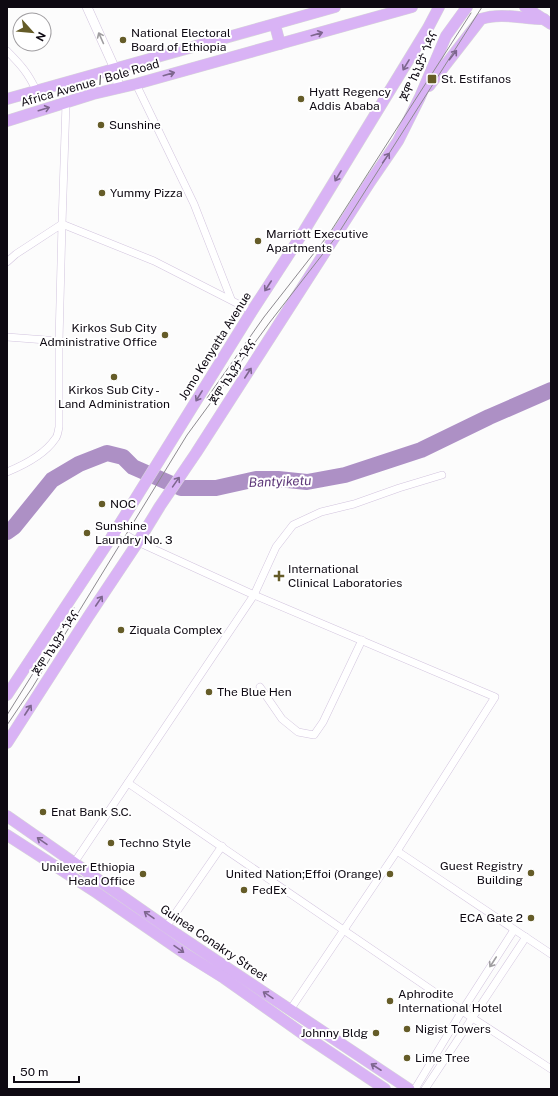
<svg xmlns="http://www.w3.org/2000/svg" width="558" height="1096" viewBox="0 0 558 1096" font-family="'Public Sans','Noto Sans Ethiopic',sans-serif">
<rect width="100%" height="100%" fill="#fcfcfc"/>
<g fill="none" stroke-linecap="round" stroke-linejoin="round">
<polyline stroke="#ad90c5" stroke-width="16" points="7,532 14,527 52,480 79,464 107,453 123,457 133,467 181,488 216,488 256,479 278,479 307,482 345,475 421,450 489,417 551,390"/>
<defs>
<g id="minor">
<path d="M7,51C21,65 28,73 36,90"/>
<polyline points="136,84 194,204 231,299"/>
<polyline points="66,103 62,224 154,261 252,311"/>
<path d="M7,262L16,254L62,224L59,341V427C58,431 58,436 55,439C45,454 24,465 7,472"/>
<polyline points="7,337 59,341"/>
<polyline points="116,529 138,542 254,595 495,697 397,851 290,1010"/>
<polyline points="260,687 282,719 298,732 314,735 323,722 362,640"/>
<polyline points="128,783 471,1017 551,1069"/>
<polyline points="397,851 551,954"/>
<polyline points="74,863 254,595 276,547 293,525 321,512 354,504 399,488 442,475"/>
<polyline points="166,927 222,846"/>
<polyline points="415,1089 462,1011 514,930"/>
<polyline points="425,1089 526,937"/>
</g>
<polyline id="tertiary" points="87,7 115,69 119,88"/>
<g id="primary">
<polyline points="525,7 551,24"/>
<polyline points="275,25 280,44"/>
<path d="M429,86L481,19C501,12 523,19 544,19"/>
<polyline points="7,99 335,7"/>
<polyline points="7,121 93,94 136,84 412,7"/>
<polyline points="7,695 111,538 252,311 304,231 428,28 439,7"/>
<polyline points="7,743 88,617 138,542 160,506 196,453 370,182 398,141 420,97 446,36 467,7"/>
<polyline points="7,816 166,927 409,1089"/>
<polyline points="7,835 97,893 187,955 224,978 310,1039 385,1089"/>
</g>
</defs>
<use href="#minor" stroke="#d2c4de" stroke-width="8"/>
<use href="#tertiary" stroke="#d2c4de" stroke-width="10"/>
<use href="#primary" stroke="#d8d8d9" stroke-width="12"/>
<use href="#minor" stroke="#fff" stroke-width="7"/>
<use href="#tertiary" stroke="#fff" stroke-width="9"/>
<use href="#primary" stroke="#d9b3f5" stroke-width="11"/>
<g stroke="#8d8a8f" stroke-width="1">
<polyline points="207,398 264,317 329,234 471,13"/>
<polyline points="7,715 74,608"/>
<polyline points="7,725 32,688 187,435 270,322 336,237 482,7"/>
</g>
</g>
<defs><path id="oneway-shaft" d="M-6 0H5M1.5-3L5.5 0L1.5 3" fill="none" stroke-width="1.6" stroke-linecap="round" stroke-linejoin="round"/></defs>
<g stroke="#7e668f">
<use href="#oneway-shaft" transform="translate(317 34) rotate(-16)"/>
<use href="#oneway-shaft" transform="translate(453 55) rotate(-52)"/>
<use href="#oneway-shaft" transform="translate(406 65) rotate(121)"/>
<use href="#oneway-shaft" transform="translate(169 74) rotate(-16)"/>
<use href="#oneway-shaft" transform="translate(44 109) rotate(-17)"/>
<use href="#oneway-shaft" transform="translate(386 158) rotate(-55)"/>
<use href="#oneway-shaft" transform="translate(338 176) rotate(121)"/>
<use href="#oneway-shaft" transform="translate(268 286) rotate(123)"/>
<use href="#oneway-shaft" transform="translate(248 373) rotate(-57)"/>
<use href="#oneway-shaft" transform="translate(199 396) rotate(122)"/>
<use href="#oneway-shaft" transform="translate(176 482) rotate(-55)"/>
<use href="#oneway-shaft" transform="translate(99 601) rotate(-56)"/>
<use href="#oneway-shaft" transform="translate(28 710) rotate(-57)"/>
<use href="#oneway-shaft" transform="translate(42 841) rotate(-145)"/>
<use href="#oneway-shaft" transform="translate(149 915) rotate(-145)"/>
<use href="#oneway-shaft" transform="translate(179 949) rotate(35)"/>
<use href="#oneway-shaft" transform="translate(268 995) rotate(-146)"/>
<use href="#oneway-shaft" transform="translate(376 1067) rotate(-147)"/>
</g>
<g stroke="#9f9da0">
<use href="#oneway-shaft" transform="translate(101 38) rotate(-114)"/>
<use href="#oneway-shaft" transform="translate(493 962) rotate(123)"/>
</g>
<g fill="#655c28" stroke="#fff" stroke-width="1.5">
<circle cx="123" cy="40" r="4"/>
<rect x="427" y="74" width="10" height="10" rx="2"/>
<circle cx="301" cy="99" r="4"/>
<circle cx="101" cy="125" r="4"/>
<circle cx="102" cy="193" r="4"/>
<circle cx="258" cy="241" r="4"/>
<circle cx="165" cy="335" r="4"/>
<circle cx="114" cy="377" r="4"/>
<circle cx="102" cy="504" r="4"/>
<circle cx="87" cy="533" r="4"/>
<path d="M277 570h4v4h4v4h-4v4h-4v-4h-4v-4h4z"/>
<circle cx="121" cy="630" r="4"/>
<circle cx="209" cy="692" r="4"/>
<circle cx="43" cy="812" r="4"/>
<circle cx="111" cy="843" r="4"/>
<circle cx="531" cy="873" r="4"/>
<circle cx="143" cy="874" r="4"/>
<circle cx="390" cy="874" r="4"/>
<circle cx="244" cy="890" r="4"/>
<circle cx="531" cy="918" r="4"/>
<circle cx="390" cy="1001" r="4"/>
<circle cx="407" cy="1029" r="4"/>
<circle cx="376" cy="1033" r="4"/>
<circle cx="407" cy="1058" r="4"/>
</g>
<g text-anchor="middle" stroke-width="4" stroke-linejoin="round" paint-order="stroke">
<g font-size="12" fill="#0e0912" stroke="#fff" text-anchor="start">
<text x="131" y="37">National Electoral<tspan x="131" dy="14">Board of Ethiopia</tspan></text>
<text x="441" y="83">St. Estifanos</text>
<text x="309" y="96">Hyatt Regency<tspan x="309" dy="14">Addis Ababa</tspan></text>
<text x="109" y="129">Sunshine</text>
<text x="110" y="197">Yummy Pizza</text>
<text x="266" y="238">Marriott Executive<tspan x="266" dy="14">Apartments</tspan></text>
<text x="157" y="332" text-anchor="end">Kirkos Sub City<tspan x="157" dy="14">Administrative Office</tspan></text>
<text x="114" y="394" text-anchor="middle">Kirkos Sub City -<tspan x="114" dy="14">Land Administration</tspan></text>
<text x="110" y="508">NOC</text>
<text x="95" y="530">Sunshine<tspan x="95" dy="14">Laundry No. 3</tspan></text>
<text x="288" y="573">International<tspan x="288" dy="14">Clinical Laboratories</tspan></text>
<text x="129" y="634">Ziquala Complex</text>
<text x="217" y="696">The Blue Hen</text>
<text x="51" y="816">Enat Bank S.C.</text>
<text x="119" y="847">Techno Style</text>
<text x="523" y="870" text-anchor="end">Guest Registry<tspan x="523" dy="14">Building</tspan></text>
<text x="135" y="871" text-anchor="end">Unilever Ethiopia<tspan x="135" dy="14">Head Office</tspan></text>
<text x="382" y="878" text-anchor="end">United Nation;Effoi (Orange)</text>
<text x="252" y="894">FedEx</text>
<text x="523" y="922" text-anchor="end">ECA Gate 2</text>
<text x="398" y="998">Aphrodite<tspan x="398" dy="14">International Hotel</tspan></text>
<text x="415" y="1033">Nigist Towers</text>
<text x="368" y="1037" text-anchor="end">Johnny Bldg</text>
<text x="415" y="1062">Lime Tree</text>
</g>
<g font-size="12" fill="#0e0912" stroke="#fff">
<text transform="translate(419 66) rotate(-66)" y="4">ጆሞ ኬኒያታ ጎዳና</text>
<text transform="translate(90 83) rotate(-16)" y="4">Africa Avenue / Bole Road</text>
<text transform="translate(215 346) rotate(-58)" y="4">Jomo Kenyatta Avenue</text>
<text transform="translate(233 372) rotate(-57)" y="4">ጆሞ ኬኒያታ ጎዳና</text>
<text transform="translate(56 643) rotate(-57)" y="4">ጆሞ ኬኒያታ ጎዳና</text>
<text transform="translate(214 943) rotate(34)" y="4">Guinea Conakry Street</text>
</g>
<g font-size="13" font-style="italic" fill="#5c3678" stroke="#fff">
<text transform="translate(280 481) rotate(-2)" y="5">Bantyiketu</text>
</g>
</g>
<rect width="558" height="1096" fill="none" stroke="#0e0912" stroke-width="16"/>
<g transform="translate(32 32) rotate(117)"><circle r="19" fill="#ffffff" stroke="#9f9da0"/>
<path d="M0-3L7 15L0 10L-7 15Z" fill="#655c28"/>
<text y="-6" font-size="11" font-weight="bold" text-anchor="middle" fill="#0e0912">N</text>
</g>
<path d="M14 1076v6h65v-6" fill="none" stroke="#0e0912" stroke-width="2"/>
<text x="20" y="1076" font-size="12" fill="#0e0912" stroke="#ffffff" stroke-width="3" paint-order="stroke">50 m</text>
</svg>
